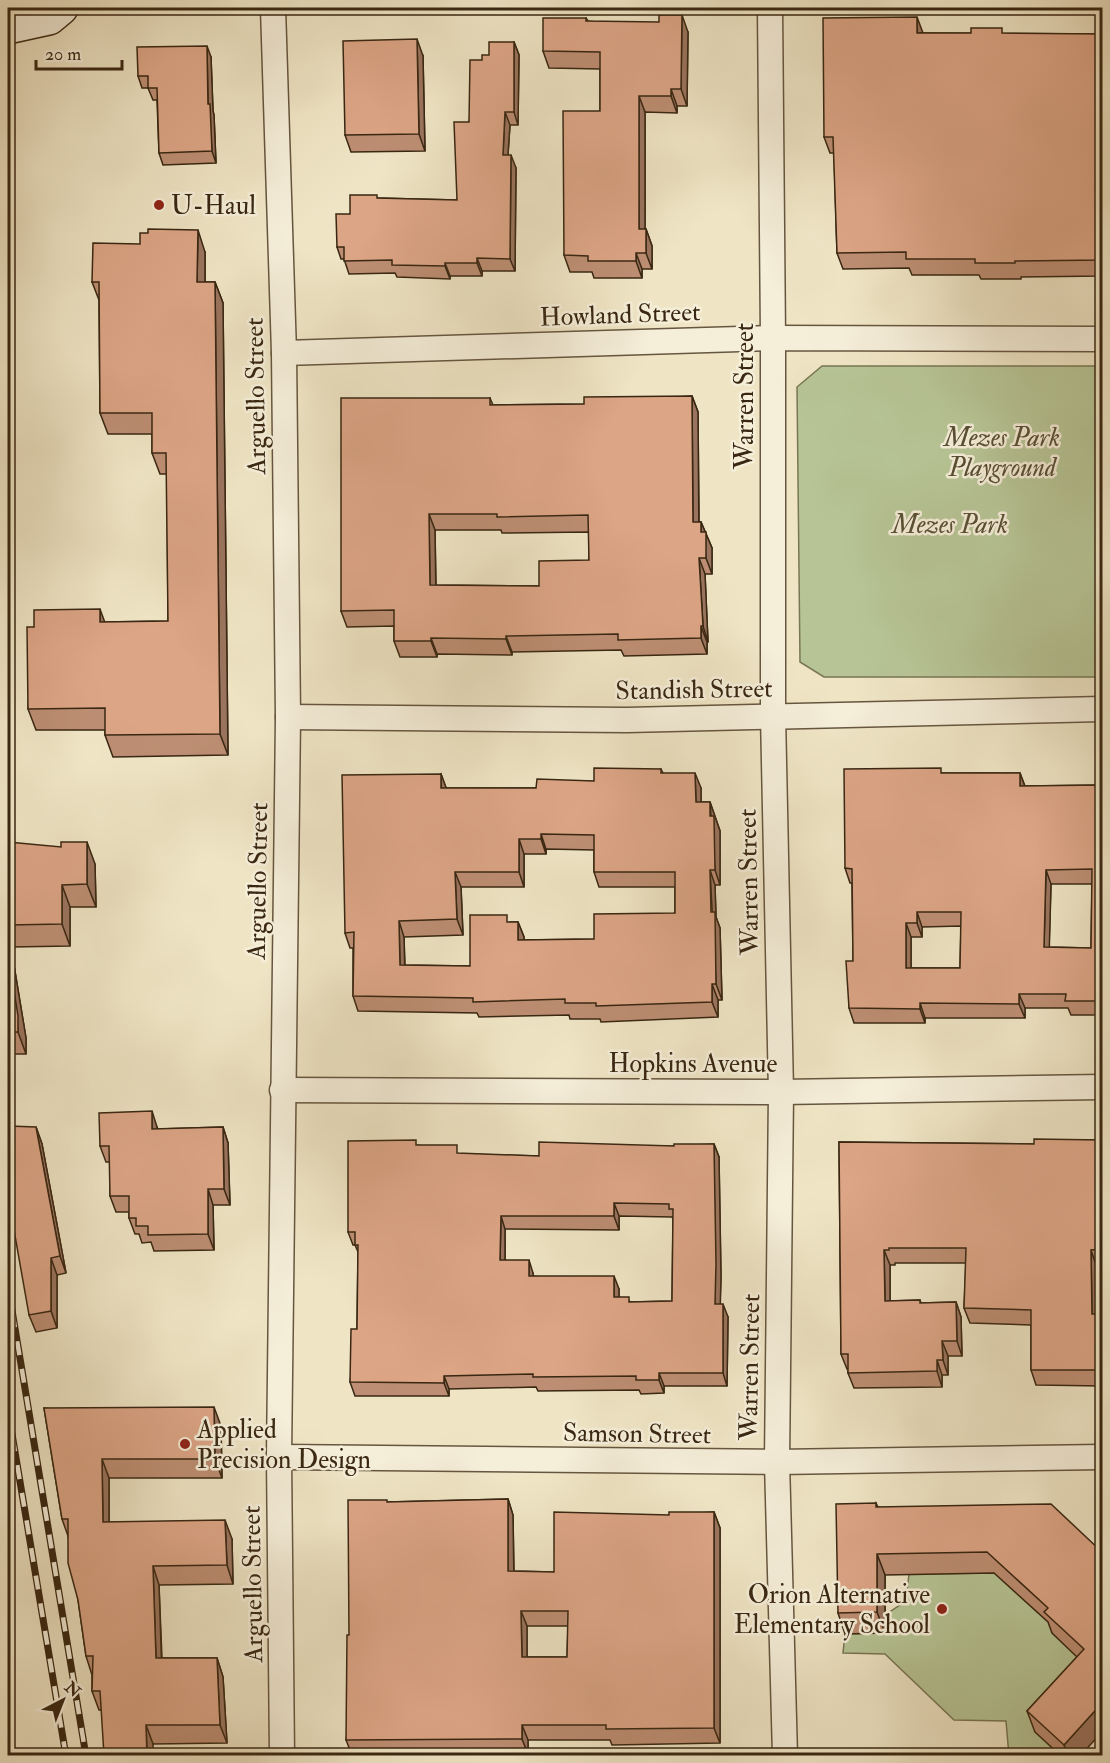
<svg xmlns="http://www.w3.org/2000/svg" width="1110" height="1763" viewBox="0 0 1110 1763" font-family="'IM FELL Double Pica',serif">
<rect width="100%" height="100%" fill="#efe5c5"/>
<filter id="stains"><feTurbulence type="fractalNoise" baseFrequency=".00333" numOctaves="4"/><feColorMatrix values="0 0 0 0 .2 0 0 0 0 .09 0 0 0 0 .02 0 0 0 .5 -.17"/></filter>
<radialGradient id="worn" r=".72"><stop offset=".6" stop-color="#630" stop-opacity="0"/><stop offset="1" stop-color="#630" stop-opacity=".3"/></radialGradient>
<g fill="#b7c596" stroke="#787654" stroke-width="1.5">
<polygon points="822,366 1102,366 1102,677 824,677 800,662 797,387"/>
<polygon points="999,1573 1005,1582 1091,1661 1061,1755 1009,1756 1006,1721 954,1720 885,1654 843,1653 845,1634 885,1633 885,1615 906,1601 909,1574"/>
</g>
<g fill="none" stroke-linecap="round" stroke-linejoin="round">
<defs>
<g id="minor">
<polyline points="273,8 284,353 288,717 279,1457 282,1756"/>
<polyline points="770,8 773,338 773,715 781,1092 777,1462 785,1756"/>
<polyline points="284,353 773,338 1102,339"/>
<polyline points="288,717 627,720 1102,709"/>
<polyline points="282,1090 781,1092 1102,1087"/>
<polyline points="279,1457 777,1462 1102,1457"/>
</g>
<polyline id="secondary" points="8,27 49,18 61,8"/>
</defs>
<use href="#minor" stroke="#66563f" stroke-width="27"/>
<use href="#secondary" stroke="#392712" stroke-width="36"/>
<use href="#minor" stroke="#f5eed9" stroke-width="24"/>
<use href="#secondary" stroke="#f5eed9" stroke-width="33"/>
<defs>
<g id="rail">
<polyline points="8,1286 86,1756"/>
<polyline points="8,1410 66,1756"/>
</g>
</defs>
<use href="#rail" stroke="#392712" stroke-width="7"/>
<use href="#rail" stroke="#f5eed9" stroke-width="4.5" stroke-dasharray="14" stroke-linecap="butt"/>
</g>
<g fill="#bd8e73" stroke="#392712" stroke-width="1.5" fill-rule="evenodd">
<polygon points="586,18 588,21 688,32 687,106 677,106 677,113 645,112 645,229 646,229 652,246 652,269 642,269 642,278 594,278 592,272 570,272 564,255 600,111 600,69 549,68 543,51"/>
<polygon points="923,33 1102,34 1102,276 1021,277 1021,279 981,279 979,275 912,275 909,268 843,269 837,253 834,153 830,153 824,137"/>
<polygon points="514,42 519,55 518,125 510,125 508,155 516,168 515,271 482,271 482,276 450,276 450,279 397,277 395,273 349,274 344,259 341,259 337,247 350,214 378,198 457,200 469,122 482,60"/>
<polygon points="423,56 425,151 351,152 345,135"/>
<polygon points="211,57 213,111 214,115 216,163 163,165 159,153 157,100 153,100 148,88 142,88 138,76"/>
<polygon points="205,252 205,282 215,282 223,303 228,755 113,757 105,735 105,730 36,730 28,709 34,627 105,622 168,621 167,474 160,474 152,453 152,434 108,434 100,413 99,300 92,282"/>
<path d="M692,396L698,412L699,522H701L712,548V574H705L708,642H707V654L624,656L621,650L512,652V655L437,654V657H400L394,641V626L347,627L341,611L490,398L493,405L584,404ZM435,530H501L502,533L589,532V560L539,586L436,585Z"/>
<path d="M661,769L663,773L701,788V802H710L720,831V885H715L716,917L720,928L722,1000H718V1017L601,1022L600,1019H570L569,1015L479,1017L477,1013L358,1011L353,996V948H350L345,933L441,774L446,788H536L594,781ZM546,849L594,850V872L599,887H675V913L594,939L524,940V937L518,922H510L470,966L405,965L404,937L463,935L461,887H524V854H546Z"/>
<path d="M942,773H1020L1025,786L1102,785V1015H1071L1068,1008H1025V1018H925V1023H854L849,1008L853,961L852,883H850L845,868ZM1051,884H1092L1091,948L1049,947ZM961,926L960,968H911V937H922V927Z"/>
<polygon points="8,842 95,864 96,907 70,907 70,946 11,947 26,1038 26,1054 8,1054"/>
<polygon points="36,1127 42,1144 66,1273 57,1275 57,1328 36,1332 29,1315"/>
<polygon points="157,1127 158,1129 223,1127 228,1143 230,1205 213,1205 214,1250 154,1251 151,1242 142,1243 139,1234 135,1234 129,1218 129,1212 116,1212 110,1196 110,1162 106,1162 100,1146"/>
<polygon points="1079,1140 1102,1140 1102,1265 1096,1265 1097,1314 1102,1314 1102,1386 1036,1385 1031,1370 1031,1325 970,1323 964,1308 966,1263 895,1263 895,1265 890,1265 890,1301 920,1300 921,1303 956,1302 961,1317 962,1356 948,1356 948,1375 942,1375 942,1387 854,1388 848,1373 848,1369 847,1369 841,1354 839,1142 1034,1144"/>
<path d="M714,1144L719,1157L721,1277L720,1304L728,1317L727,1386H664V1393L641,1394L639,1390L538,1391L536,1387L449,1389V1396H355L350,1382L357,1329L358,1252L355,1245H353L348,1232L418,1145L460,1154L539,1156L674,1146ZM619,1216L672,1217L673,1219L672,1301L631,1302L619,1297V1289L533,1276V1273L505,1260V1229L619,1230Z"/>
<polygon points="44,1408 221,1426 222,1478 109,1478 109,1522 232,1539 233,1584 159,1585 162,1658 217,1658 223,1677 227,1743 153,1744 101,1710 99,1710 92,1691 92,1675 86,1656 78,1600 68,1536 62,1519"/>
<path d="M508,1499L513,1515L514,1571L554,1572L669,1515L714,1512L720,1528V1743L612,1745L610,1740H528V1754L352,1755L346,1740L387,1502ZM527,1626H568L567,1657H527Z"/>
<polygon points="876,1503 878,1507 1102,1552 1081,1755 1060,1755 1035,1732 1027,1711 1077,1657 1052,1633 1048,1622 994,1573 885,1575 885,1633 845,1634 838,1613"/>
</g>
<g fill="#9a745e" stroke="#392712" stroke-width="1.5">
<polygon points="682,15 688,32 687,106 681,89"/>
<polygon points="917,17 923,33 917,33"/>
<polygon points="417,39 423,56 425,151 419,134"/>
<polygon points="514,42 519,55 518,125 514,112"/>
<polygon points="207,46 211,57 213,111 214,115 216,163 212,151 208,104"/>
<polygon points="671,89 677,106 677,113 671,96"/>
<polygon points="639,96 645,112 645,246 639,229"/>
<polygon points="505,112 510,125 507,168 503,155"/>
<polygon points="511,155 516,168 515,271 510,259"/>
<polygon points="646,229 652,246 652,269 646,253"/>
<polygon points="198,230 205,252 205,304 197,282"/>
<polygon points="636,253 642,269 642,278 636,261"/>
<polygon points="477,258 482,271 482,276 477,263"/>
<polygon points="445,263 450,276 450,279 445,266"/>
<polygon points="215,282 223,303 228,755 220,734"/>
<polygon points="692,396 698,412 699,538 693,522"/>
<polygon points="429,514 435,530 436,601 430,585"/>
<polygon points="701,522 712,548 712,574 706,558 701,532"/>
<polygon points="699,558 705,574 708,642 703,626"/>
<polygon points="100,609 108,631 100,622"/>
<polygon points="701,626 707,642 707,654 701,638"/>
<polygon points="506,636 512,652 512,655 506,639"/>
<polygon points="431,638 437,654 437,657 431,641"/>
<polygon points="695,773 701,788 701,818 696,802"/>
<polygon points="1020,773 1025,787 1020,786"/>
<polygon points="441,774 447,790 441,788"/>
<polygon points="710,802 720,831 720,885 715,870"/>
<polygon points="541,834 546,849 546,854 541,839"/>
<polygon points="519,839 524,854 524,887 519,872"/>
<polygon points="87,842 95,864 96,907 87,884"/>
<polygon points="710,870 715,885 716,917 720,928 722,1000 716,984"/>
<polygon points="1046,870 1051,884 1049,961 1044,947"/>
<polygon points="455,872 461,887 463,935 457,919"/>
<polygon points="62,885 70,907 70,946 62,924"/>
<polygon points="917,912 922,927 922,937 917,923"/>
<polygon points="399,921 404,937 405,980 400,965"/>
<polygon points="518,922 524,937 524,955 518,940"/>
<polygon points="906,923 911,937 911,983 906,968"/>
<polygon points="8,938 11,947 26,1038 26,1054 18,1032 8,953"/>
<polygon points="712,984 718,1000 718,1017 712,1002"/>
<polygon points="1019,994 1025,1008 1025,1018 1019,1004"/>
<polygon points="920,1003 925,1018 925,1023 920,1009"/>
<polygon points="152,1111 157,1127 158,1145 152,1129"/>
<polygon points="36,1127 42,1144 66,1273 60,1256"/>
<polygon points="223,1127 228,1143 230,1205 224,1189"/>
<polygon points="714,1144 719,1157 721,1277 720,1317 715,1304"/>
<polygon points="208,1189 213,1205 214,1250 208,1234"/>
<polygon points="614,1203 619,1216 619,1230 614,1216"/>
<polygon points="501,1216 505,1229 505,1273 500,1260"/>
<polygon points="884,1250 890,1265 890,1316 885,1301"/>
<polygon points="1091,1250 1096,1265 1098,1329 1092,1314"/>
<polygon points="51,1258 57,1275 57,1328 51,1311"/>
<polygon points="529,1260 533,1273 533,1290 529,1276"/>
<polygon points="614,1276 619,1289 619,1310 614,1297"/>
<polygon points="956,1302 961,1317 962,1356 957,1341"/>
<polygon points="723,1304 728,1317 727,1386 723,1373"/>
<polygon points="942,1341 948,1356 948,1375 943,1360"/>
<polygon points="937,1360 942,1375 942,1387 937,1371"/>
<polygon points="659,1373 664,1386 664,1393 659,1380"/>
<polygon points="444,1376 449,1389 449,1396 444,1383"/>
<polygon points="214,1407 221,1426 222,1478 215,1459"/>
<polygon points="102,1459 109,1478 109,1541 103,1522"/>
<polygon points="508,1499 513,1515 514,1587 508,1571"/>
<polygon points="714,1512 720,1528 720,1743 714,1728"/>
<polygon points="225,1520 232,1539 233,1584 227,1565"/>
<polygon points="877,1554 885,1575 885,1633 877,1612"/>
<polygon points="153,1566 159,1585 162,1677 156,1658"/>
<polygon points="521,1611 527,1626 527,1672 522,1657"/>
<polygon points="217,1658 223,1677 227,1743 220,1725"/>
<polygon points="1102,1703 1102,1732 1081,1755 1068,1755 1064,1745"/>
<polygon points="146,1725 153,1744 153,1755 147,1755"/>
<polygon points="522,1725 528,1740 528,1754 522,1739"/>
</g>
<g fill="#dca586" stroke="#392712" stroke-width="1.5" fill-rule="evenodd">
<polygon points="659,15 682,15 681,89 671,89 671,96 639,96 639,229 646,229 646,253 636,253 636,261 588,261 588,256 564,255 563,111 600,111 600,52 543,51 543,18 586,18 586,21 659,22"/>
<polygon points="917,17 917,33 971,33 971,28 1002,28 1002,33 1102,34 1102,260 1015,261 1015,263 975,263 975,259 906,259 906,252 837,253 833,137 824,137 823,18"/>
<polygon points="417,39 419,134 345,135 343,41"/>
<polygon points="489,42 514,42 514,112 505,112 503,155 511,155 510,259 477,258 477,263 445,263 445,266 392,265 392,260 344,261 344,247 337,247 336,214 350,214 350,195 377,195 377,198 457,200 454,122 469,122 470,60 482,60 482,55 489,55"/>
<polygon points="207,46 208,104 210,104 212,151 159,153 157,88 148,88 148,76 138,76 137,47"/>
<polygon points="148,229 198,230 197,282 215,282 220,734 105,735 105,708 28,709 27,627 34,627 34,610 100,609 100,622 168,621 166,453 152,453 152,413 100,413 99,282 92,282 93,243 140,244 140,233 148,233"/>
<path d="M692,396L693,522H701V532H706V558H699L703,626H701V638L618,640V634L506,636V639L431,638V641H394V610L341,611V398H490V405L584,404V397ZM429,514H497V517L588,515L589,560L539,561V586L430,585Z"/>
<path d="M594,768L661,769V773H695L696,802H710V816H714L715,870H710L711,912H715L716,984H712V1002L596,1006V1003H565V999L473,1002V998L353,996L354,932L345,933L342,775L441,774V788H536L537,779L594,781ZM541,834L594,835V872H675V913L594,914V939L518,940V922H507V915H470V966L400,965L399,921L457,919L455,872H519V839H541Z"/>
<path d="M941,768V773H1020V786L1102,785V1001H1065L1066,994H1019V1004L920,1003V1009L849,1008L846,961H853L852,869L845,868L844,769ZM1092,869L1091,948L1044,947L1046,870ZM917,912H961L960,968H906V923H917Z"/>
<polygon points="8,842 61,847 61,842 87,842 87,884 62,885 62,924 8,925"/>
<polygon points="8,953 18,1016 18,1032 8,1032"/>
<polygon points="152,1111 152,1129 223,1127 224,1189 208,1189 208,1234 148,1235 148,1226 136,1226 136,1218 129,1218 129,1196 110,1196 109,1146 100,1146 99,1113"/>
<polygon points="8,1126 36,1127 60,1256 51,1258 51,1311 29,1315 8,1196"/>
<polygon points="1034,1139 1102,1140 1102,1249 1091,1250 1092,1314 1102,1314 1102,1370 1031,1370 1031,1310 964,1308 966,1248 889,1248 889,1250 884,1250 885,1301 920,1300 920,1303 956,1302 957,1341 942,1341 943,1360 937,1360 937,1371 848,1373 848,1354 841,1354 839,1142 1034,1144"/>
<path d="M416,1140V1145H457V1153L539,1156V1142L674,1146V1144H714L716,1264L715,1304H723V1373H659V1380H636V1376L533,1377V1374L444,1376V1383L350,1382L351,1329H357L358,1245H355V1232H348V1141ZM614,1203L669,1204V1209H673L672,1301L629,1302V1297H614V1276H529V1260H500L501,1216H614Z"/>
<polygon points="214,1407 215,1459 102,1459 103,1522 225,1520 227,1565 153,1566 156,1658 217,1658 220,1725 146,1725 147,1755 104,1755 100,1691 92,1691 93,1656 86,1656 78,1600 68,1563 68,1519 62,1519 44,1408"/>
<path d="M508,1499V1571L554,1572V1512L669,1515V1512H714V1728L606,1729V1725H522V1739L346,1740L347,1635H349L348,1500H387V1502ZM521,1611H568L567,1657H522Z"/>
<polygon points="876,1503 876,1507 1051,1504 1102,1552 1102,1703 1064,1745 1027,1711 1084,1649 1044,1612 1048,1608 987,1552 877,1554 877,1612 838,1613 836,1504"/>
</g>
<g fill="#8f2418" stroke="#f5eed9" stroke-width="2">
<circle cx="159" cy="205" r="6"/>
<circle cx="185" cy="1444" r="6"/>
<circle cx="942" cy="1609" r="6"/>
</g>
<g text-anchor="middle" stroke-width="5" stroke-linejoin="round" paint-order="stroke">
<g font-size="26" fill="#392712" stroke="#f5eed9" text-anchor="start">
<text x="171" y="214">U-Haul</text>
<text x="197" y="1438">Applied<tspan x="197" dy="30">Precision Design</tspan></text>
<text x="930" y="1603" text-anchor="end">Orion Alternative<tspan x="930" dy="30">Elementary School</tspan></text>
</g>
<g font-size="26" fill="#392712" stroke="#f5eed9">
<text transform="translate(620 314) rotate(-2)" y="9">Howland Street</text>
<text transform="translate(255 396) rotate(-91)" y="9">Arguello Street</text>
<text transform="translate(744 396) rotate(-90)" y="9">Warren Street</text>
<text transform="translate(694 689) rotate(-1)" y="9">Standish Street</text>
<text transform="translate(257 881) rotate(-89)" y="9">Arguello Street</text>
<text transform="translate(748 882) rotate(-91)" y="9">Warren Street</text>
<text x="693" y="1072">Hopkins Avenue</text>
<text transform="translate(749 1367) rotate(-89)" y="9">Warren Street</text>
<text transform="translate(637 1433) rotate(1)" y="9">Samson Street</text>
<text transform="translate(252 1584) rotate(-91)" y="9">Arguello Street</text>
</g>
<g font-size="26" font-style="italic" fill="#584e33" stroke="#f5eed9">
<text x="1002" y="446">Mezes Park<tspan x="1002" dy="30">Playground</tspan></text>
<text x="950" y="533">Mezes Park</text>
</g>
</g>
<rect width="1110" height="1763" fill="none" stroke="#efe5c5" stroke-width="30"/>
<rect x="9" y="9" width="1092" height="1745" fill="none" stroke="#392712" stroke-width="3"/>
<rect x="15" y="15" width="1080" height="1733" fill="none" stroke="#392712" stroke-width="1.5"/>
<g transform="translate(63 1700) rotate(42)" stroke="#f5eed9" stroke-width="4.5" paint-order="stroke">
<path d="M0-4.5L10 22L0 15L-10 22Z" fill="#392712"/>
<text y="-9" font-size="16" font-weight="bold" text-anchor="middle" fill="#392712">N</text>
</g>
<path d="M36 60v9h86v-9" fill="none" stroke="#392712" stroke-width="3"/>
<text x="45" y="60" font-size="18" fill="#392712" stroke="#f5eed9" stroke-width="4.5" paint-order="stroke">20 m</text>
<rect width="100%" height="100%" filter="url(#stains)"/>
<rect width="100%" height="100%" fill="url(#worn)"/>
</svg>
